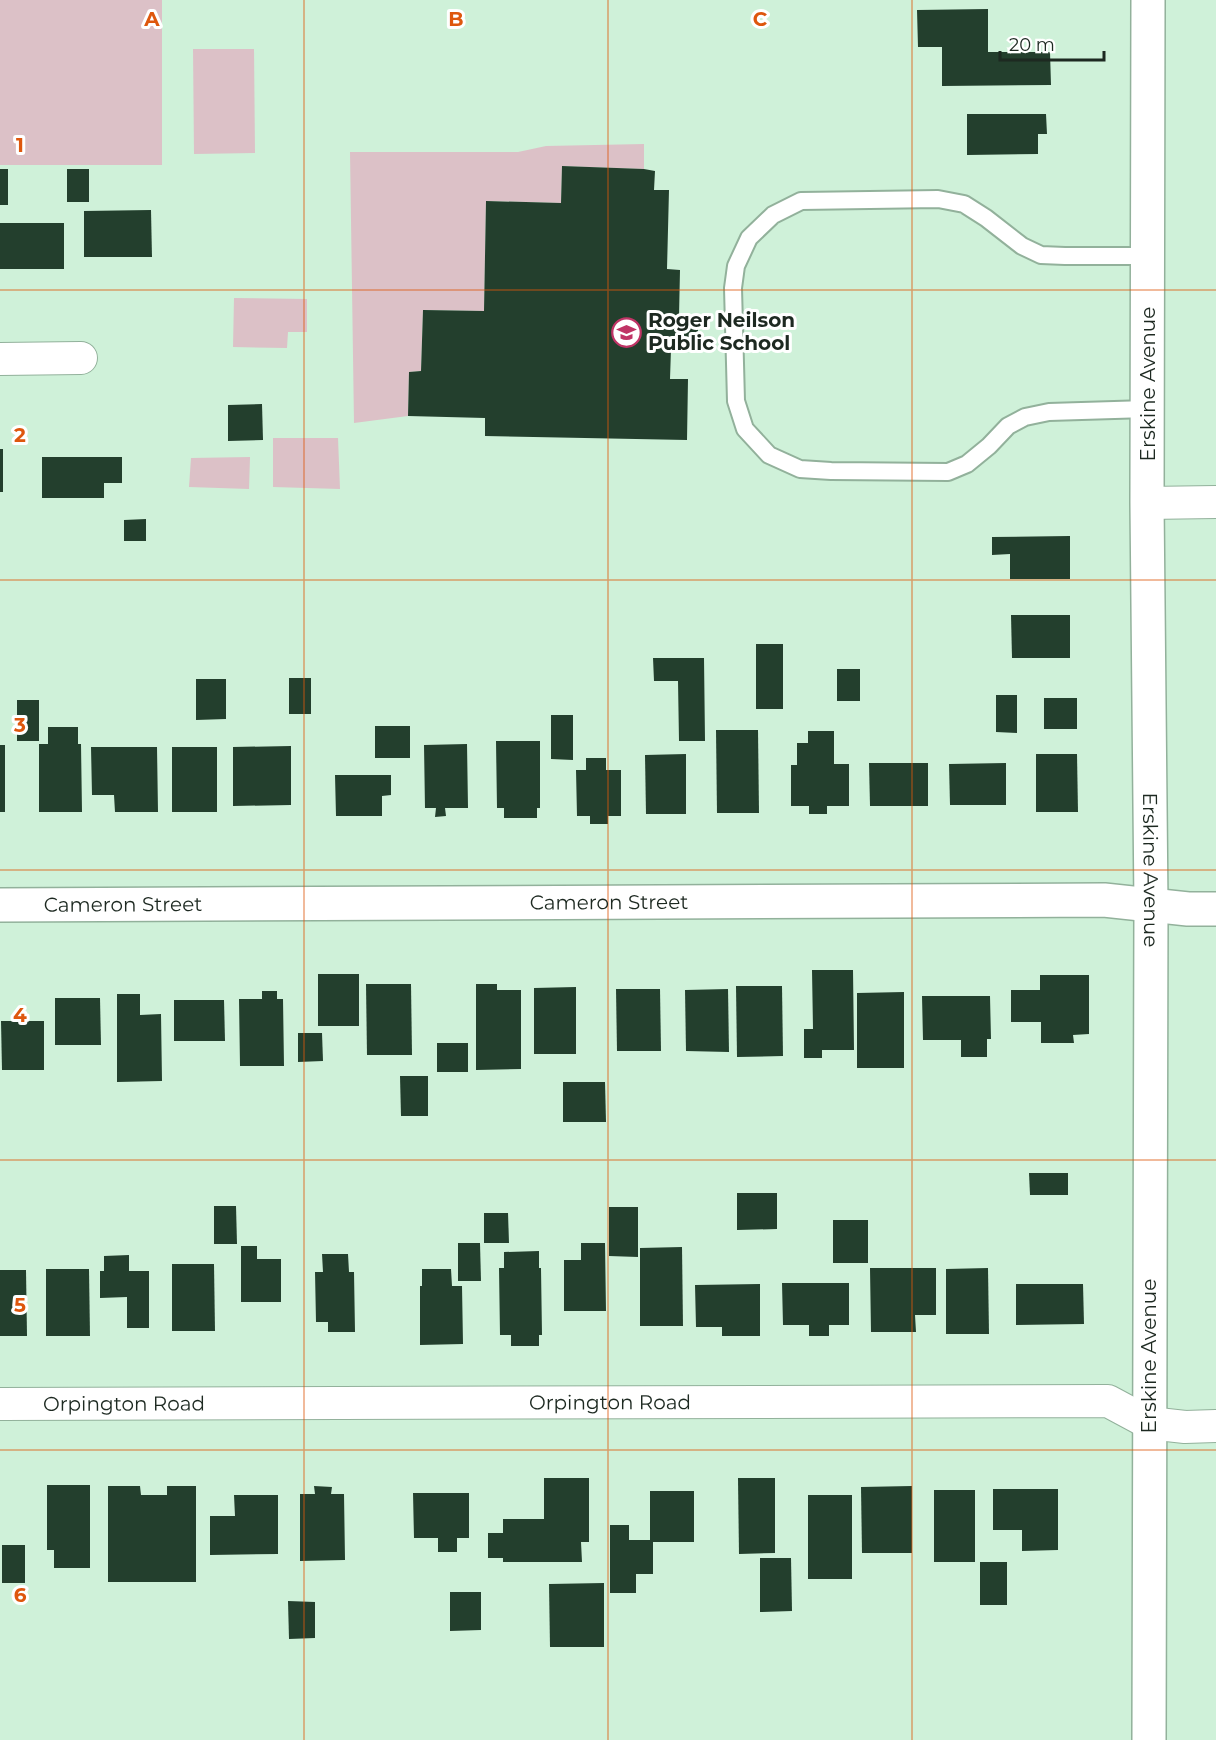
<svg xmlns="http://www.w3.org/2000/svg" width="1216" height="1740" viewBox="0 0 1216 1740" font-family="Montserrat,sans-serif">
<rect width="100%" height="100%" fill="#cff1d9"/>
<g fill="#dcc1c7">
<rect x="0" y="0" width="162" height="165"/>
<polygon points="193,49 254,49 255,153 194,154"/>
<polygon points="644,144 644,169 562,166 561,203 486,201 484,311 423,310 421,371 409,372 408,416 354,423 350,152 518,152 546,146"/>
<polygon points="234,298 307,299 307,332 288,332 287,348 233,347"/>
<polygon points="273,438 338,438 340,489 273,487"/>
<polygon points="250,457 249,489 189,487 191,458"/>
</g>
<g fill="#233f2d">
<polygon points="988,9 988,52 1050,52 1051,85 942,86 942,47 918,47 917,10"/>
<polygon points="967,114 1046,114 1047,134 1038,134 1038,154 967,155"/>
<polygon points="562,166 644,169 655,171 654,190 669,190 667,269 680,270 679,317 698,317 698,350 671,349 670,379 688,379 687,440 485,436 485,418 408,416 409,372 421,371 423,310 484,311 486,201 561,203"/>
<rect x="0" y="169" width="8" height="36"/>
<rect x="67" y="169" width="22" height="33"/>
<polygon points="151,210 152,257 84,257 84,211"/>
<rect x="0" y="223" width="64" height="46"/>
<polygon points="262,404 263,440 228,441 228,405"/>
<rect x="0" y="449" width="3" height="43"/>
<polygon points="42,457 122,457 122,483 104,483 104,498 42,498"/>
<polygon points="146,519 146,541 124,541 124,520"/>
<polygon points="1070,536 1070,579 1010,579 1010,554 992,555 992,537"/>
<polygon points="1011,615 1070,615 1070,658 1012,658"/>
<rect x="756" y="644" width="27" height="65"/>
<polygon points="653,658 704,658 705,741 679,741 678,681 654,681"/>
<rect x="837" y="669" width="23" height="32"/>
<rect x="289" y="678" width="22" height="36"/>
<polygon points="196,679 226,679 226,719 196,720"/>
<polygon points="996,695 1017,695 1017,733 996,732"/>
<rect x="1044" y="698" width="33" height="31"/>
<rect x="17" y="700" width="22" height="41"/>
<polygon points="551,715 573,715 573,760 551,759"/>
<rect x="375" y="726" width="35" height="32"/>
<polygon points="48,727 78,727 78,744 81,744 82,812 39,812 39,744 48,744"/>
<polygon points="716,730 758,730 759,813 717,813"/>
<polygon points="808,731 834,731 834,764 849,764 849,806 827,806 827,814 809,814 809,806 791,806 791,765 797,765 797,743 808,743"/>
<polygon points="496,741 540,741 540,808 537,808 537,818 504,818 504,808 497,808"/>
<polygon points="467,744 468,808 445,808 446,816 435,817 436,808 425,808 424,745"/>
<rect x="0" y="745" width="5" height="67"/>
<polygon points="291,746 291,805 233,806 233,747"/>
<polygon points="91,747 157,747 158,812 115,812 114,795 92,795"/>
<rect x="172" y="747" width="45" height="65"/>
<polygon points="686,754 686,814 646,814 645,755"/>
<polygon points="1036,754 1077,754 1078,812 1036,812"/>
<polygon points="586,758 606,758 606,770 621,770 621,816 608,816 608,824 590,824 590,816 577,816 576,770 586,770"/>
<polygon points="869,763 928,763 928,806 870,806"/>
<polygon points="1006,763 1006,805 950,805 949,764"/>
<polygon points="335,775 391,775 391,795 382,796 382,816 336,816"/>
<polygon points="812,970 853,970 854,1050 822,1050 822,1058 804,1058 804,1029 813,1029"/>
<rect x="318" y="974" width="41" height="52"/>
<polygon points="1040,975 1089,975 1089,1034 1073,1035 1074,1043 1041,1043 1041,1022 1011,1022 1011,990 1040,990"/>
<polygon points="366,984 411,984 412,1055 367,1055"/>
<polygon points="476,984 497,984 497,990 521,990 521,1069 476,1070"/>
<polygon points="736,986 782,986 783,1056 737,1057"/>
<polygon points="576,987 576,1054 534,1054 534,988"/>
<polygon points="616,989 660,989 661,1051 617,1051"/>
<polygon points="728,989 729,1052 686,1051 685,990"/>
<polygon points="262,991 277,991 277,999 283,999 284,1066 240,1066 239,999 262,999"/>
<polygon points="904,992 904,1068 857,1068 857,993"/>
<polygon points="117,994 140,994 140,1015 161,1014 162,1081 117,1082"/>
<polygon points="922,996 990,996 991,1039 987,1039 987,1057 961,1057 961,1040 923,1040"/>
<polygon points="55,998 100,998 101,1045 55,1045"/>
<polygon points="174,1000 224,1000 225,1041 174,1041"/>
<polygon points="1,1021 44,1021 44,1070 2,1070"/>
<polygon points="298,1033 322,1033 323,1061 298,1062"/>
<rect x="437" y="1043" width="31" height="29"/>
<polygon points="400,1076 428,1076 428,1116 401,1116"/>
<polygon points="563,1082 605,1082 606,1122 563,1122"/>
<polygon points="1029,1173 1068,1173 1068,1195 1030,1195"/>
<polygon points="737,1193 777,1193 777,1229 737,1230"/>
<polygon points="214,1206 236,1206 237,1244 214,1244"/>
<polygon points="609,1207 638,1207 638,1257 609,1256"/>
<polygon points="484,1213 508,1213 509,1243 484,1243"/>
<rect x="833" y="1220" width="35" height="43"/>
<polygon points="458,1243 480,1243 481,1281 458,1281"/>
<polygon points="581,1243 605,1243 606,1311 564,1311 564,1260 581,1260"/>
<polygon points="241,1246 257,1246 257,1259 281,1259 281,1302 241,1302"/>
<polygon points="682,1247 683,1326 640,1326 640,1248"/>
<polygon points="539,1251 539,1268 541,1268 542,1335 539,1335 539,1346 511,1346 511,1335 500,1335 499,1268 504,1268 504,1252"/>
<polygon points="322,1254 348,1254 349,1272 354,1272 355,1332 328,1332 328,1322 316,1322 315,1272 323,1272"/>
<polygon points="129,1255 129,1271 149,1271 149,1328 127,1328 127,1297 100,1298 100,1271 104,1271 104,1256"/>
<polygon points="172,1264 214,1264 215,1331 172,1331"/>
<polygon points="870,1268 936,1268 936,1315 915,1315 916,1332 871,1332"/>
<polygon points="988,1268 989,1334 946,1334 946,1269"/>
<polygon points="46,1269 89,1269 90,1336 46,1336"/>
<polygon points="422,1269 451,1269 452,1286 462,1286 463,1344 420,1345 420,1286 422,1286"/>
<polygon points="0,1270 26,1270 27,1336 0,1336"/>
<polygon points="782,1283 849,1283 849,1325 829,1325 829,1336 809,1336 809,1325 783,1325"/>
<polygon points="760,1284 760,1336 722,1336 722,1327 696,1327 695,1285"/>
<polygon points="1016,1284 1083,1284 1084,1324 1016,1325"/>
<polygon points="544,1478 589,1478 589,1542 581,1542 582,1562 503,1562 503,1558 488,1558 488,1533 503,1533 503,1519 544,1519"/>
<polygon points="738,1478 775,1478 775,1553 739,1554"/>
<polygon points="47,1485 90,1485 90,1568 54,1568 54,1550 47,1550"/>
<polygon points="108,1486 140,1486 141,1495 167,1495 167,1486 196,1486 196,1582 108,1582"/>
<polygon points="314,1486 332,1487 331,1494 344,1494 345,1560 300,1561 300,1494 315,1494"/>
<polygon points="912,1486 912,1553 862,1553 861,1487"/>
<polygon points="993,1489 1058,1489 1058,1550 1022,1551 1022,1530 993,1530"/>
<rect x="934" y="1490" width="41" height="72"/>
<polygon points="650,1491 694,1491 694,1542 653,1542 653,1574 636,1574 636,1593 610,1593 610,1525 629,1525 629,1540 650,1540"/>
<polygon points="413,1493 469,1493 469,1538 457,1538 457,1552 438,1552 438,1538 414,1538"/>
<polygon points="234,1495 278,1495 278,1554 210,1555 210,1516 235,1516"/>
<rect x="808" y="1495" width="44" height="84"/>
<rect x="2" y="1545" width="23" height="38"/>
<polygon points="760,1558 791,1558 792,1611 760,1612"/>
<rect x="980" y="1562" width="27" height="43"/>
<polygon points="604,1583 604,1647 550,1647 549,1584"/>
<polygon points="450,1592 481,1592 481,1630 450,1631"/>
<polygon points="288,1601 315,1602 315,1638 289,1639"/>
</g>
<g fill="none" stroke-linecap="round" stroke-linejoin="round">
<defs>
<polyline id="service" points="1147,409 1049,412 1025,417 1008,426 989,446 967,464 948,472 831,471 800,469 769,455 745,429 736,401 733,288 736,266 749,238 773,215 801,201 938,199 964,204 986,218 1022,246 1041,255 1065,256 1148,256"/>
<g id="minor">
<polyline points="0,359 81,358"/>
<polyline points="1147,503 1216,502"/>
<path id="s1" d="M0,1404L1108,1401L1149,1423L1185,1427L1216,1426"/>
</g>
<g id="tertiary">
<path id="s2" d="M1148,0L1147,503L1151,905L1149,1740"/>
<path id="s3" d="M0,905L1104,900L1188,909H1216"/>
</g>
</defs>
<use href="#service" stroke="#92b19b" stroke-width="20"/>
<use href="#minor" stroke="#92b19b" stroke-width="34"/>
<use href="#tertiary" stroke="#92b19b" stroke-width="36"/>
<use href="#service" stroke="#fff" stroke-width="16"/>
<use href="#minor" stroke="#fff" stroke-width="32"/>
<use href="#tertiary" stroke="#fff" stroke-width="33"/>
</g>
<path fill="none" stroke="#de570d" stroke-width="1.5" stroke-opacity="0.55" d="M304,0V1740M608,0V1740M912,0V1740M0,290H1216M0,580H1216M0,870H1216M0,1160H1216M0,1450H1216"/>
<defs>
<symbol id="school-ring" viewBox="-11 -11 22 22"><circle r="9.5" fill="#fff" stroke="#c03466" stroke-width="1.5"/><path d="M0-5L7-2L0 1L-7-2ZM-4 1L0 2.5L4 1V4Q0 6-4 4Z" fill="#c03466"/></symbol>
</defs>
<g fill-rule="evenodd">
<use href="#school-ring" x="610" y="316" width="33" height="33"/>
</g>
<g text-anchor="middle" stroke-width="6" stroke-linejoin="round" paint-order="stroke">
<g font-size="20" font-weight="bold" fill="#1d2921" stroke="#fff" text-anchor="start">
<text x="648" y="327">Roger Neilson<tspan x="648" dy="23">Public School</tspan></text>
</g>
<g font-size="20" fill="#1d2921" stroke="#fff">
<text transform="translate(1148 384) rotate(-90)" y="7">Erskine Avenue</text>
<text dy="7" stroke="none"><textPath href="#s2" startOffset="870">Erskine Avenue</textPath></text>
<text dy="7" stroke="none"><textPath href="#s3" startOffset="609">Cameron Street</textPath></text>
<text dy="7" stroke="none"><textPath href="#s3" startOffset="123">Cameron Street</textPath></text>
<text transform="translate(1149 1356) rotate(-90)" y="7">Erskine Avenue</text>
<text dy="7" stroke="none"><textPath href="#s1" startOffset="610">Orpington Road</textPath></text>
<text dy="7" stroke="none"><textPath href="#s1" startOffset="124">Orpington Road</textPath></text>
</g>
</g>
<g font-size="20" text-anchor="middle" font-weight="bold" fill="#de570d" stroke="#fff" stroke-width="6" stroke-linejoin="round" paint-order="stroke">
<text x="152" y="26">A</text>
<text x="456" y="26">B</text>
<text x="760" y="26">C</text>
<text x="20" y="152">1</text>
<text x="20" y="442">2</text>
<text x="20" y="732">3</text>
<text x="20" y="1022">4</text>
<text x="20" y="1312">5</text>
<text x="20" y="1602">6</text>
</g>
<path d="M1000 51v9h104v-9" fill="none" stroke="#1d2921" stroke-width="3"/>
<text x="1009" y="51" font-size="18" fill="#1d2921" stroke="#ffffff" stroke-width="4.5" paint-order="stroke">20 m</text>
</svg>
